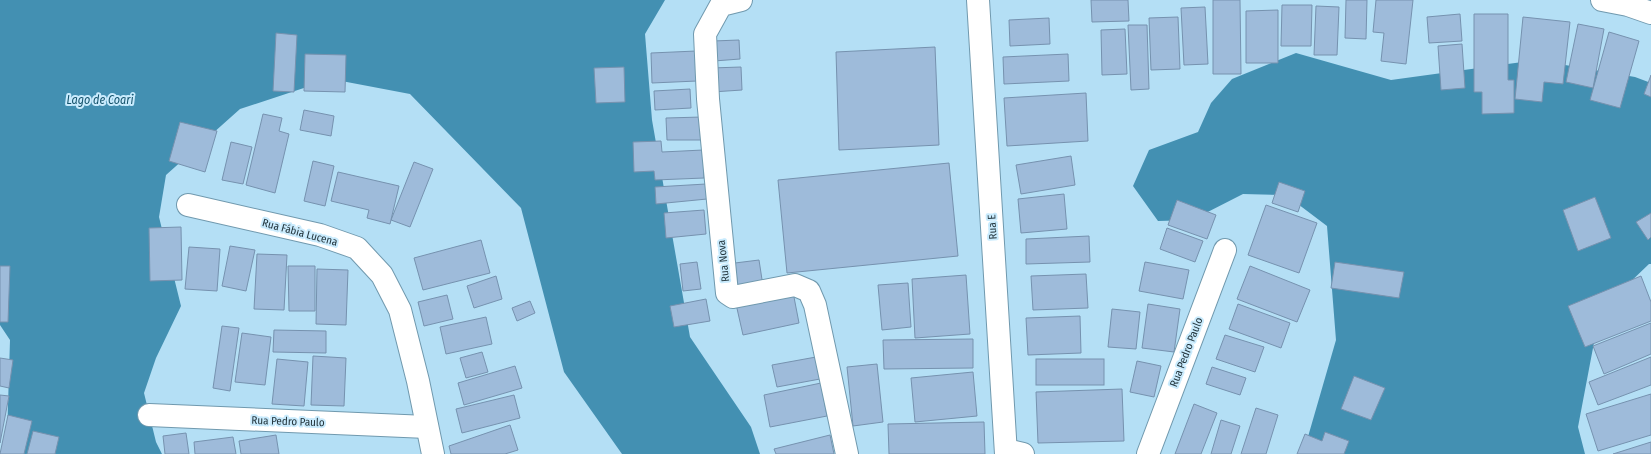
<svg xmlns="http://www.w3.org/2000/svg" width="1651" height="454" viewBox="0 0 1651 454" font-family="'Fira Sans Condensed',sans-serif">
<rect width="100%" height="100%" fill="#b4dff5"/>
<g fill="#4390b2">
<polygon points="0,0 665,0 645,34 652,120 690,337 751,427 760,454 622,454 564,372 521,208 410,94 331,79 240,109 166,175 159,217 181,306 156,358 144,393 156,442 162,454 4,454 7,438 10,340 0,325"/>
<polygon points="1296,53 1391,80 1536,60 1635,77 1651,83 1651,264 1649,264 1600,311 1578,427 1585,454 1303,454 1336,340 1327,226 1286,195 1243,194 1192,220 1158,221 1133,186 1149,150 1198,132 1211,103 1232,79"/>
</g>
<g fill="#9ebbda" stroke="#7692af">
<polygon points="1091,0 1128,0 1129,21 1092,22"/>
<polygon points="1213,0 1240,0 1241,74 1213,74"/>
<polygon points="1346,0 1367,0 1366,39 1345,38"/>
<polygon points="1376,0 1413,0 1406,64 1381,61 1384,33 1373,32"/>
<polygon points="1282,5 1312,5 1311,46 1281,46"/>
<polygon points="1316,6 1339,7 1337,55 1314,55"/>
<polygon points="1205,7 1208,64 1184,65 1181,8"/>
<polygon points="1278,10 1278,63 1246,63 1246,11"/>
<polygon points="1460,14 1462,41 1429,43 1427,17"/>
<polygon points="1474,14 1508,14 1508,80 1514,80 1514,113 1482,114 1482,92 1474,92"/>
<polygon points="1178,17 1180,69 1151,70 1149,18"/>
<polygon points="1523,17 1570,22 1563,84 1544,82 1542,102 1515,99"/>
<polygon points="1049,18 1050,44 1010,46 1009,20"/>
<polygon points="1578,24 1604,29 1593,88 1566,82"/>
<polygon points="1128,25 1147,25 1149,89 1131,90"/>
<polygon points="1125,29 1127,74 1102,75 1101,30"/>
<polygon points="1609,32 1639,41 1620,108 1590,100"/>
<polygon points="276,33 297,35 294,92 273,91"/>
<polygon points="739,40 740,59 714,61 713,41"/>
<polygon points="1462,44 1465,88 1441,90 1438,46"/>
<polygon points="935,47 939,145 839,150 836,52"/>
<polygon points="696,51 697,81 652,83 651,53"/>
<polygon points="305,54 346,55 345,92 304,91"/>
<polygon points="1068,54 1069,81 1004,84 1003,57"/>
<polygon points="624,67 625,102 596,103 594,68"/>
<polygon points="741,67 742,90 712,92 711,68"/>
<polygon points="1651,75 1651,97 1644,94"/>
<polygon points="690,89 691,108 655,110 654,91"/>
<polygon points="1086,93 1088,141 1007,146 1004,98"/>
<polygon points="304,110 334,116 331,136 300,130"/>
<polygon points="263,114 282,118 279,131 289,134 275,193 246,185"/>
<polygon points="702,117 702,140 667,140 666,118"/>
<polygon points="180,122 217,131 205,172 169,161"/>
<polygon points="661,141 662,152 703,150 704,178 655,180 654,171 634,172 633,142"/>
<polygon points="231,142 252,147 243,184 222,180"/>
<polygon points="1071,156 1075,185 1021,194 1016,165"/>
<polygon points="313,161 334,166 325,206 304,201"/>
<polygon points="414,162 433,169 410,227 391,220"/>
<polygon points="949,163 958,256 787,273 778,180"/>
<polygon points="338,172 399,186 390,224 367,218 369,210 331,201"/>
<polygon points="1279,182 1305,191 1298,212 1272,203"/>
<polygon points="706,184 707,199 656,204 655,187"/>
<polygon points="1064,194 1067,229 1021,233 1018,199"/>
<polygon points="1595,197 1611,238 1578,251 1563,210"/>
<polygon points="1177,200 1216,215 1207,239 1168,225"/>
<polygon points="1266,205 1317,223 1299,273 1248,255"/>
<polygon points="704,210 706,234 666,238 664,213"/>
<polygon points="1651,213 1651,237 1648,240 1636,222"/>
<polygon points="181,227 182,280 150,281 149,228"/>
<polygon points="1167,228 1203,241 1195,262 1160,249"/>
<polygon points="1089,236 1090,262 1026,264 1026,239"/>
<polygon points="481,240 490,273 423,290 414,258"/>
<polygon points="230,246 255,250 246,291 222,286"/>
<polygon points="189,247 220,249 217,291 185,289"/>
<polygon points="257,254 287,255 284,310 254,309"/>
<polygon points="759,260 763,286 738,289 735,263"/>
<polygon points="697,262 701,289 683,291 680,264"/>
<polygon points="1145,262 1189,270 1183,299 1139,291"/>
<polygon points="1335,262 1404,272 1399,298 1331,288"/>
<polygon points="0,266 10,266 8,322 0,322"/>
<polygon points="288,266 315,266 315,311 289,311"/>
<polygon points="1250,266 1310,290 1297,322 1237,299"/>
<polygon points="317,269 348,270 346,325 316,324"/>
<polygon points="1086,274 1088,308 1033,310 1031,276"/>
<polygon points="966,275 970,334 915,338 912,279"/>
<polygon points="496,276 502,299 474,308 467,286"/>
<polygon points="1641,276 1651,302 1651,321 1585,347 1568,306"/>
<polygon points="908,283 911,327 882,330 878,285"/>
<polygon points="793,292 799,323 743,335 736,304"/>
<polygon points="447,295 453,319 424,326 418,302"/>
<polygon points="706,299 710,321 674,327 670,306"/>
<polygon points="530,301 535,313 517,321 512,308"/>
<polygon points="1148,304 1180,309 1174,352 1142,348"/>
<polygon points="1238,304 1290,323 1281,348 1229,329"/>
<polygon points="1112,309 1140,312 1136,349 1108,347"/>
<polygon points="1080,316 1081,353 1028,355 1026,318"/>
<polygon points="486,317 492,344 446,354 440,327"/>
<polygon points="1651,323 1651,354 1604,374 1593,346"/>
<polygon points="222,326 239,328 230,391 213,388"/>
<polygon points="274,330 326,331 326,353 273,352"/>
<polygon points="242,333 271,337 265,385 235,382"/>
<polygon points="1225,335 1264,347 1255,372 1216,359"/>
<polygon points="973,339 973,368 884,369 883,340"/>
<polygon points="482,352 488,372 466,378 460,358"/>
<polygon points="313,356 346,358 344,406 311,405"/>
<polygon points="816,357 820,379 777,387 772,365"/>
<polygon points="1651,357 1651,385 1598,405 1589,382"/>
<polygon points="0,358 13,360 9,388 0,386"/>
<polygon points="277,359 308,362 304,406 272,404"/>
<rect x="1036" y="359" width="68" height="26"/>
<polygon points="1137,361 1161,366 1154,397 1130,392"/>
<polygon points="877,364 883,422 853,426 847,367"/>
<polygon points="515,366 522,388 464,405 458,383"/>
<polygon points="1212,367 1246,378 1240,395 1206,384"/>
<polygon points="973,372 977,416 915,422 911,378"/>
<polygon points="1354,376 1385,388 1371,420 1341,409"/>
<polygon points="821,383 827,416 770,427 764,395"/>
<polygon points="1122,389 1124,441 1038,443 1036,392"/>
<polygon points="1651,394 1651,435 1598,451 1586,414"/>
<polygon points="0,395 9,396 0,443"/>
<polygon points="514,395 520,418 462,433 456,409"/>
<polygon points="1194,404 1217,413 1201,454 1175,454"/>
<polygon points="1256,408 1278,415 1266,454 1241,454"/>
<polygon points="8,415 32,421 24,454 0,454"/>
<polygon points="1221,420 1240,426 1231,454 1211,454"/>
<polygon points="984,422 985,454 889,454 888,424"/>
<polygon points="510,425 518,450 505,454 451,454 449,446"/>
<polygon points="33,431 59,437 55,454 27,454"/>
<polygon points="1325,432 1349,441 1344,454 1297,454 1305,434 1322,441"/>
<polygon points="186,433 189,454 165,454 163,436"/>
<polygon points="276,435 279,454 241,454 239,441"/>
<polygon points="830,435 834,454 776,454 774,449"/>
<polygon points="233,437 236,454 195,454 194,442"/>
<polygon points="1651,442 1651,454 1613,454"/>
</g>
<g fill="none" stroke-linecap="round" stroke-linejoin="round">
<defs>
<g id="minor">
<polyline points="741,0 721,5 705,34 708,99 727,293 733,297 795,285 809,291 815,305 847,454"/>
<polyline points="188,205 320,235 357,248 382,275 400,310 418,381 433,454"/>
<polyline points="149,415 427,427"/>
<polyline points="1006,450 1023,454"/>
<polyline points="1148,454 1225,250"/>
</g>
<g id="tertiary">
<polyline points="978,0 1006,454"/>
<polyline points="1602,0 1628,5 1651,13"/>
</g>
</defs>
<use href="#minor" stroke="#7099ae" stroke-width="24"/>
<use href="#tertiary" stroke="#7099ae" stroke-width="24"/>
<use href="#minor" stroke="#fff" stroke-width="22"/>
<use href="#tertiary" stroke="#fff" stroke-width="22"/>
</g>
<g text-anchor="middle" stroke-width="4" stroke-linejoin="round" paint-order="stroke">
<g font-size="11" fill="#23353d" stroke="#c9ebfd">
<text transform="translate(992 227) rotate(-93)" y="4">Rua E</text>
<text transform="translate(300 232) rotate(15)" y="4">Rua Fábia Lucena</text>
<text transform="translate(723 261) rotate(-96)" y="4">Rua Nova</text>
<text transform="translate(1186 352) rotate(-69)" y="4">Rua Pedro Paulo</text>
<text transform="translate(288 421) rotate(2)" y="4">Rua Pedro Paulo</text>
</g>
<g font-size="12" font-style="italic" fill="#14526b" stroke="#c9ebfd">
<text x="100" y="104">Lago de Coari</text>
</g>
</g>
</svg>
